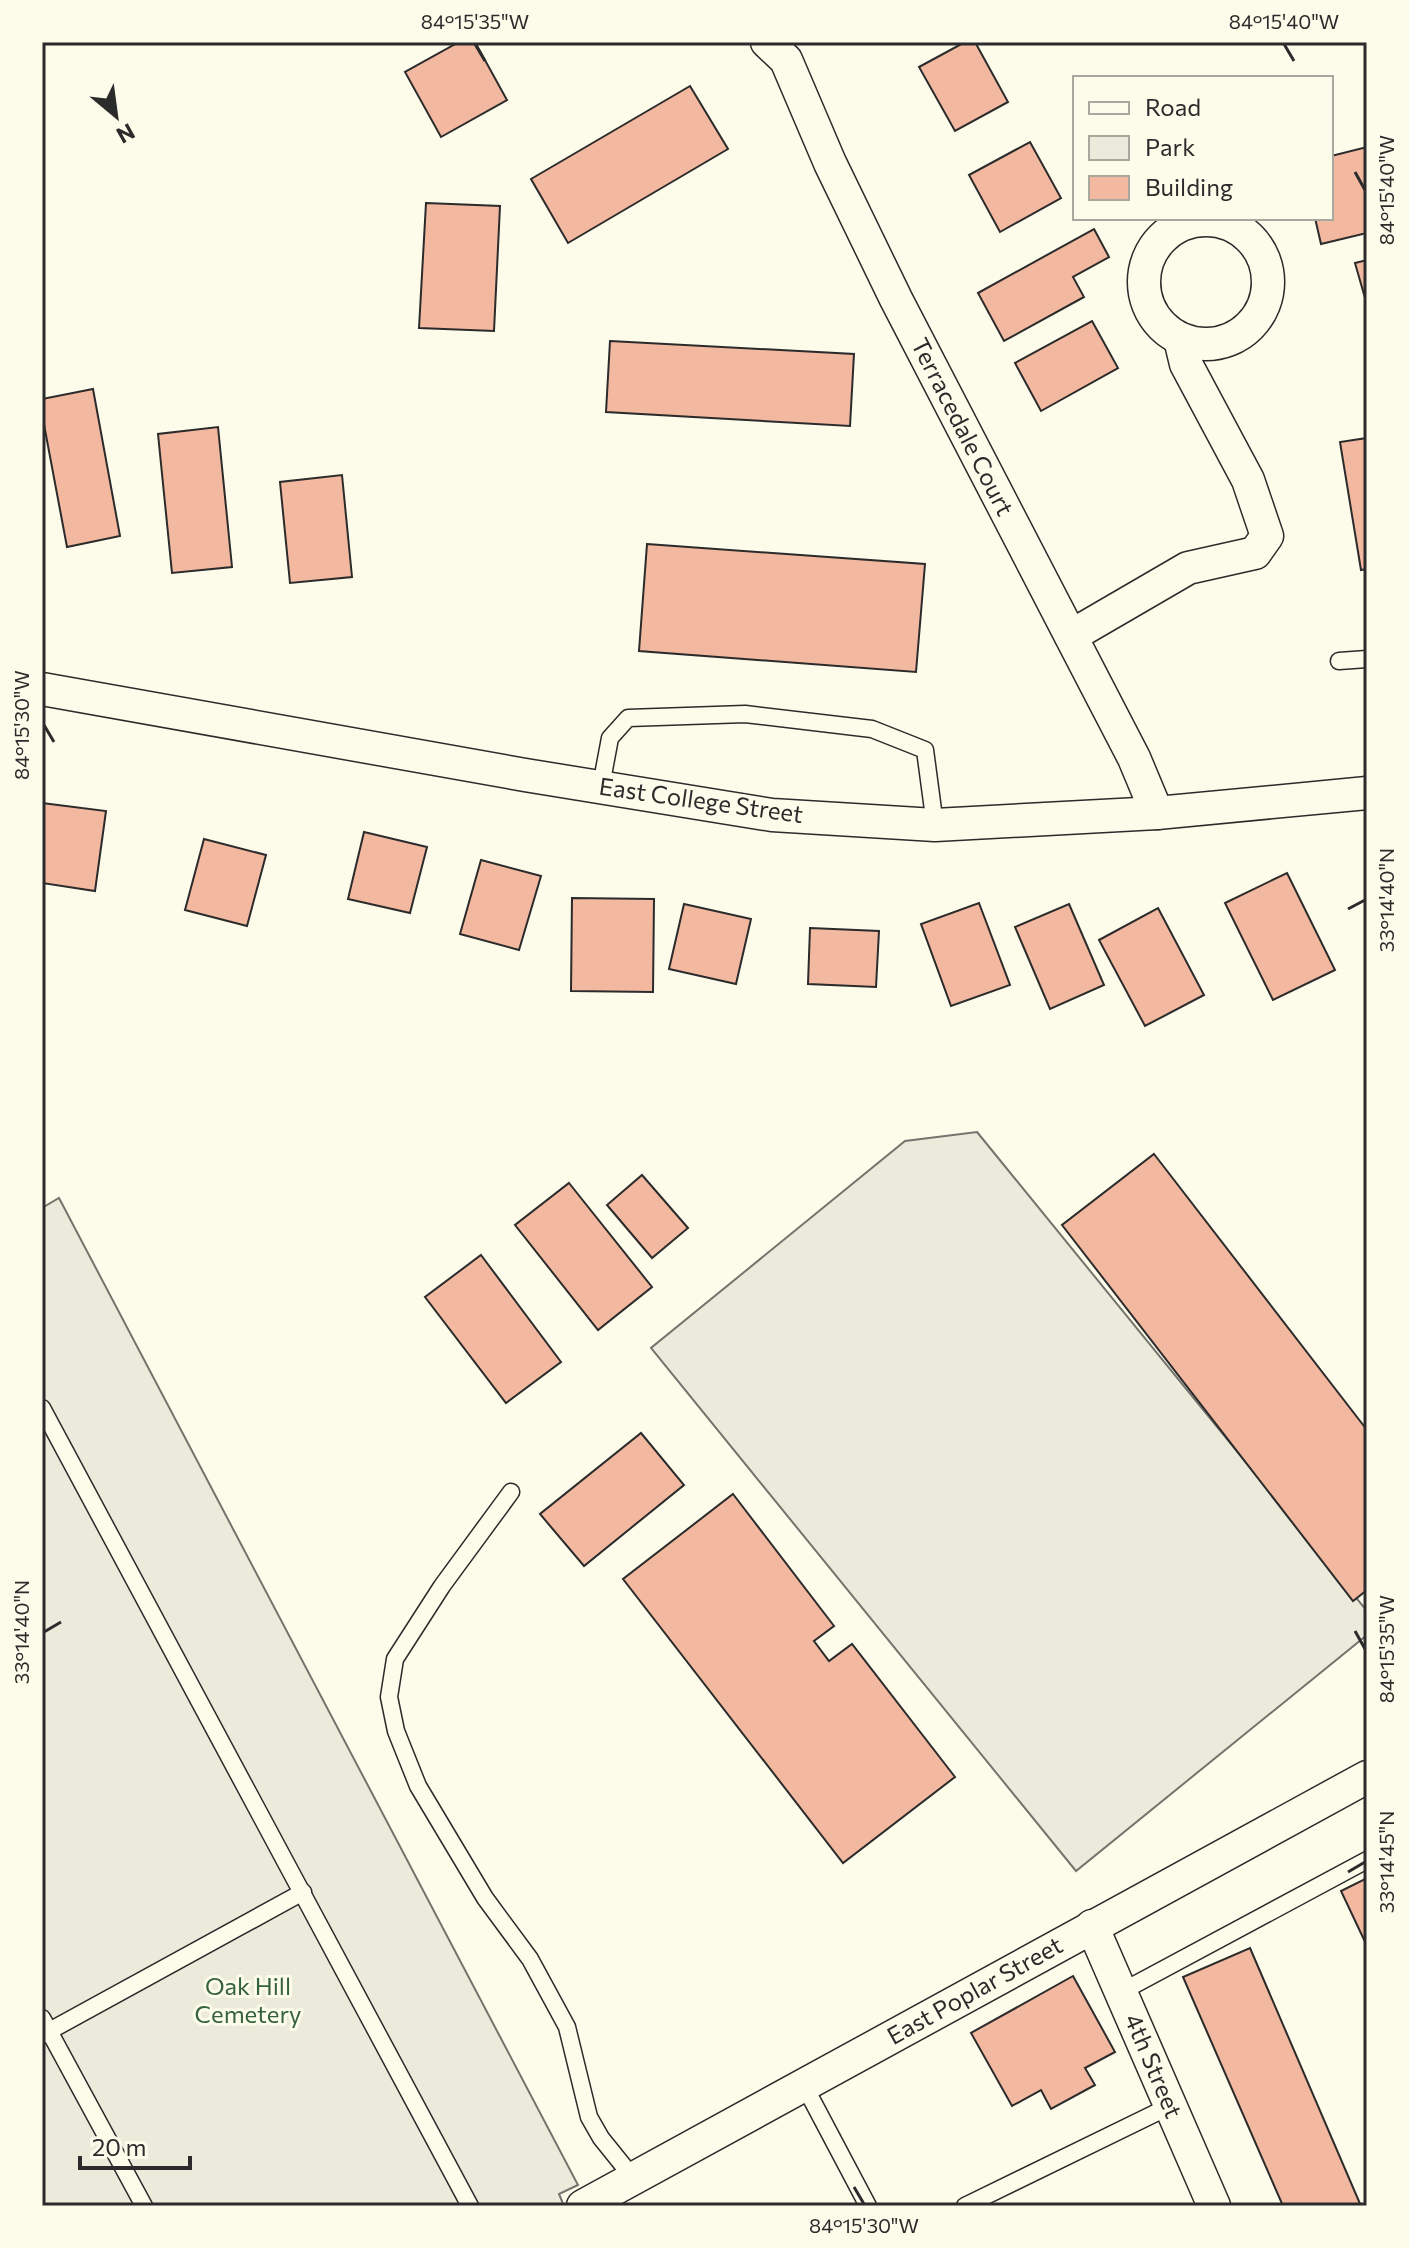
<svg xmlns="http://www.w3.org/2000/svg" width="1409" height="2248" viewBox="0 0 1409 2248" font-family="Commissioner,sans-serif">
<rect width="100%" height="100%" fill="#fdfbea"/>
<g fill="#ecebdb" stroke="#74746e" stroke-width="2">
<polygon points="977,1132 1367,1611 1367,1635 1076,1871 651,1348 905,1141"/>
<polygon points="59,1198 578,2185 559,2194 564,2206 42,2206 42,1208"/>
</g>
<g fill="#f2b8a0" stroke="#2b2b2b" stroke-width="2">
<polygon points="459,42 475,42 507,100 441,137 405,72"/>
<polygon points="965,42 975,42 1008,102 955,131 919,67"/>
<polygon points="690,86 728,149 568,243 531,179"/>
<polygon points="1030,142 1061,198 1000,232 969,175"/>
<polygon points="1367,147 1367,233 1321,244 1315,218 1331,218 1331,156"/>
<polygon points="426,203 500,206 494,331 419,328"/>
<polygon points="1094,229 1109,257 1073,277 1084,297 1004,341 978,293"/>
<polygon points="1367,260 1367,305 1355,263"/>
<polygon points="1092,321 1118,368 1041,411 1015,363"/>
<polygon points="610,341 854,354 850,426 606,412"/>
<polygon points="93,389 120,536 67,547 42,414 42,399"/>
<polygon points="218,427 232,567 172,573 158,434"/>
<polygon points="1367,438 1367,569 1361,570 1340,442"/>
<polygon points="342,475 352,577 290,583 280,482"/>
<polygon points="647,544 925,564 916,672 639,651"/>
<polygon points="42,803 106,811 95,891 42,883"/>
<polygon points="364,832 427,847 410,913 348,899"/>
<polygon points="204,839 266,855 247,926 185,910"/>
<polygon points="481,860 541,876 519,950 460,934"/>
<polygon points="1287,873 1335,970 1273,1000 1225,903"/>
<polygon points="572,898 654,899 653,992 571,991"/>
<polygon points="979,903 1010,985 951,1006 921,924"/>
<polygon points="684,904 751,919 736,984 669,969"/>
<polygon points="1069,904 1104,985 1050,1009 1015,927"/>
<polygon points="1158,908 1204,995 1145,1026 1099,940"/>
<polygon points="810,928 879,931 876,987 808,984"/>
<polygon points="1154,1154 1367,1430 1367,1590 1353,1601 1062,1225"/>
<polygon points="642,1175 688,1228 652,1258 607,1205"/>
<polygon points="569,1183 652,1287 598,1330 515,1225"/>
<polygon points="481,1255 561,1362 506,1403 425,1297"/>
<polygon points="641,1433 684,1485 584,1566 540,1514"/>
<polygon points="733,1494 834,1626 814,1641 829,1661 852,1644 955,1777 843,1863 623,1579"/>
<polygon points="1367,1878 1367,1946 1341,1891"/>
<polygon points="1250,1948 1361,2206 1283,2206 1183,1977"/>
<polygon points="1073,1976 1115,2052 1085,2068 1095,2085 1051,2109 1041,2090 1012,2106 971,2033"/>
</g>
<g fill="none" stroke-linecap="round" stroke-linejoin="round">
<defs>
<g id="service">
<polyline points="1339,661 1367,659"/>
<polyline points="601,786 610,738 628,718 745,714 872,729 925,750 935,825"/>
<polyline points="42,1408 470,2206"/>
<polyline points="511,1492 442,1586 395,1659 389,1697 396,1731 418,1786 485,1898 530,1959 567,2027 589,2117 601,2138 634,2179"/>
<polyline points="1121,1992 1367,1860"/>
<polyline points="42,2018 144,2206"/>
<polyline points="42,2035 303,1892"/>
<polyline points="804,2085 868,2206"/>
<polyline points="965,2206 1170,2106"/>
</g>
<g id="minor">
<polyline points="767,42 786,60 830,163 896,299 1134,758 1157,813"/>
<circle cx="1206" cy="282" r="62"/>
<polyline points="1071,636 1188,568 1255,553 1267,536 1248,480 1186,364 1180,339"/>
<polyline points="42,689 525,775 772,815 935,825 1157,813 1367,793"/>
<polyline points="1092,1926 1214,2206"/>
<polyline points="583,2206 1367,1777"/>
</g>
</defs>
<use href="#service" stroke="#2b2b2b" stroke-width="19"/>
<use href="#minor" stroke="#2b2b2b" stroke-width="35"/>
<use href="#service" stroke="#fdfbea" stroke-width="16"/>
<use href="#minor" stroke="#fdfbea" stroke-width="32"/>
</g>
<path fill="none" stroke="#2b2b2b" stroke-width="3" d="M475,44L485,61M1284,44L1294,61M1355,172L1365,190M44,725L54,742M1348,909L1365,900M1355,1631L1365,1649M44,1632L61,1622M1348,1872L1365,1862M854,2187L864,2204"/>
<g text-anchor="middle" stroke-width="6" stroke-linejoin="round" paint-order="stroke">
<g font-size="24" fill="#2b2b2b" stroke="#fdfbea">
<text transform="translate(962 427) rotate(63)" y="8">Terracedale Court</text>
<text transform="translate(701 801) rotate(8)" y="8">East College Street</text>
<text transform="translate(975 1991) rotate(-29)" y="8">East Poplar Street</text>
<text transform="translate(1153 2066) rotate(67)" y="8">4th Street</text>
</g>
<g font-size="24" fill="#34623c" stroke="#fdfbea">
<text x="248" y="1995">Oak Hill<tspan x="248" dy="28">Cemetery</tspan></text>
</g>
</g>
<rect width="1409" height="2248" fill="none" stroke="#fdfbea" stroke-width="88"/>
<rect x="1073" y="76" width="260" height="144" fill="#fdfbea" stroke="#a9a89e" stroke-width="2"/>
<rect x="1089" y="102" width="40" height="12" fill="#fdfbea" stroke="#a9a89e" stroke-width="2"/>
<text x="1145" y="116" font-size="24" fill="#2b2b2b">Road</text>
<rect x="1089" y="136" width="40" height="24" fill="#ecebdb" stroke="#a9a89e" stroke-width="2"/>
<text x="1145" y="156" font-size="24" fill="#2b2b2b">Park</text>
<rect x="1089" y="176" width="40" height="24" fill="#f2b8a0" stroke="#a9a89e" stroke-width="2"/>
<text x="1145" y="196" font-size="24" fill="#2b2b2b">Building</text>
<g transform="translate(116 116) rotate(151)" stroke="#fdfbea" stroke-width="6" paint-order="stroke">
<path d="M0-6L14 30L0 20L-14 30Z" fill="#2b2b2b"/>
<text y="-12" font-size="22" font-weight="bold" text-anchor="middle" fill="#2b2b2b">N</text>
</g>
<path d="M80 2156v12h110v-12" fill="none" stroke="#2b2b2b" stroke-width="4"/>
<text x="92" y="2156" font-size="24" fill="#2b2b2b" stroke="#fdfbea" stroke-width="6" paint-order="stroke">20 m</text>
<rect x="44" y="44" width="1321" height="2160" fill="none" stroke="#2b2b2b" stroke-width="3"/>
<g font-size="20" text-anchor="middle" fill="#2b2b2b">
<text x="475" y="29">84°15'35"W</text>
<text x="1284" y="29">84°15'40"W</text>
<text transform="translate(1387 190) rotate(-90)" y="7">84°15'40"W</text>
<text transform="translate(22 725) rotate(-90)" y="7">84°15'30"W</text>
<text transform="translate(1387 900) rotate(-90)" y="7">33°14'40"N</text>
<text transform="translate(22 1632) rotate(-90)" y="7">33°14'40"N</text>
<text transform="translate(1387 1649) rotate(-90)" y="7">84°15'35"W</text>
<text transform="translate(1387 1862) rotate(-90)" y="7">33°14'45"N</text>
<text x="864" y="2233">84°15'30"W</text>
</g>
</svg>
